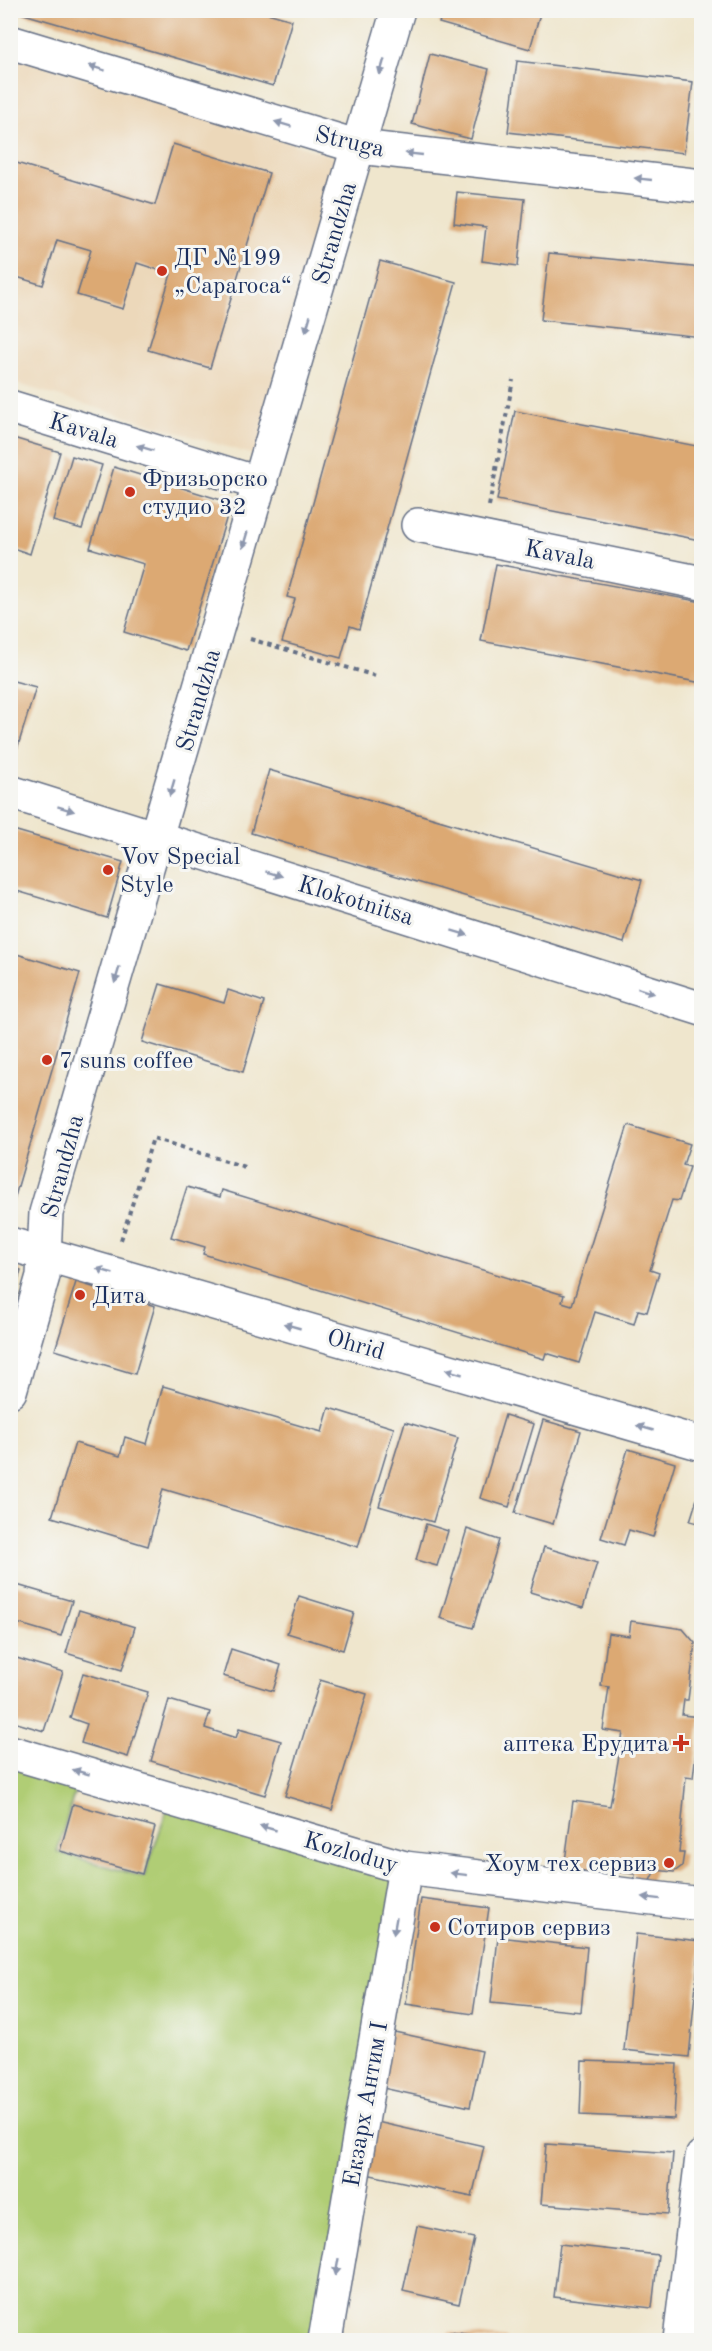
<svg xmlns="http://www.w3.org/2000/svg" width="712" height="2351" viewBox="0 0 712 2351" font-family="'Old Standard TT',serif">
<rect width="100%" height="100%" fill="#f6f6f2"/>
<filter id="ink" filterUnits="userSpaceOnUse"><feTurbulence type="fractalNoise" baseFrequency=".0167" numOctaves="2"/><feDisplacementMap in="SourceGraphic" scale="12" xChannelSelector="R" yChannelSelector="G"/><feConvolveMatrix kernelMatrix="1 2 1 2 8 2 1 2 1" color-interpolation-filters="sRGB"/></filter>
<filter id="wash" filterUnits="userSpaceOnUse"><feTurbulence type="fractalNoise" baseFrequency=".008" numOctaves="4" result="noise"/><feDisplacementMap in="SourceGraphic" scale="24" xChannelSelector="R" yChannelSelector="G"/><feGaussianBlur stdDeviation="1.35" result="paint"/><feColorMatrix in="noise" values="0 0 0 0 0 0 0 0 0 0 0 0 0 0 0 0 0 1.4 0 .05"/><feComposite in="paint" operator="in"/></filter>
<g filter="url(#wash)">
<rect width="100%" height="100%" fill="#efe6cd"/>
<polygon fill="#ecd8ba" points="10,55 347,161 257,456 11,382"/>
<polygon fill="#b0cd74" stroke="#667e69" stroke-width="1.5" points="10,1764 77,1784 57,1852 144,1877 167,1810 401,1872 321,2340 11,2340"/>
<g id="blocks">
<g fill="#dca973">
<polygon points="10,10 257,10 292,20 273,86"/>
<polygon points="443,10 541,10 530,49 439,23"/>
<polygon points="430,54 489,69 471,139 412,124"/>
<polygon points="517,61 693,82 684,153 508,132"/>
<polygon points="173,144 269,173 210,368 148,350 171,274 137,263 123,309 77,295 91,250 57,240 43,285 10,275 10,161 155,205"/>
<polygon points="457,192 525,199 518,266 482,261 486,227 454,223"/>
<polygon points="549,253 702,268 702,337 541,320"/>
<polygon points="380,261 456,282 359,629 350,626 341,658 282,642 295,599 287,597"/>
<polygon points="515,411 702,447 700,540 497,500"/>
<polygon points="10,437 60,452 30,554 10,547"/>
<polygon points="72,456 102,465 82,529 53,521"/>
<polygon points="114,467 231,503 186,651 124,632 144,564 90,548"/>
<polygon points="496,564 702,602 702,683 481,641"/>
<polygon points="10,680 36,687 14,759 10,758"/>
<polygon points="269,770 642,880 624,943 251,833"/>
<polygon points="10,829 123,862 107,918 10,889"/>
<polygon points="10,952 80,973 14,1200 10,1199"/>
<polygon points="160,984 224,1003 228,990 264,1002 243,1072 142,1042"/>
<polygon points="628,1125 690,1144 683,1165 690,1167 679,1201 672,1200 650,1270 659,1273 647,1312 638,1310 634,1324 595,1312 579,1363 546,1353 544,1359 203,1254 205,1247 171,1237 187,1187 220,1197 222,1190 564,1295 562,1302 572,1305"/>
<polygon points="10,1267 21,1270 11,1305 10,1305"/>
<polygon points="76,1282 155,1306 135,1374 55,1350"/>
<polygon points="163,1386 322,1432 329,1408 394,1428 358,1547 163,1489 148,1546 52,1517 75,1443 120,1456 125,1437 147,1444"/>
<polygon points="505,1415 534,1424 509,1507 480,1498"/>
<polygon points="543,1420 581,1431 553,1524 515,1513"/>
<polygon points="405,1422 458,1438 433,1522 379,1506"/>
<polygon points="628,1449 675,1463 653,1537 629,1530 624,1545 601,1538"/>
<polygon points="701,1486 702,1486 702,1524 690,1521"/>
<polygon points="426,1524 448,1531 437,1566 416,1560"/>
<polygon points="467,1529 499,1540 473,1628 440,1618"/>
<polygon points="544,1547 597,1563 583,1608 530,1592"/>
<polygon points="10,1583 72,1601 61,1636 10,1621"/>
<polygon points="299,1596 354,1613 343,1650 287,1633"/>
<polygon points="79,1610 135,1627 122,1670 66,1653"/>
<polygon points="631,1621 683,1629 695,1643 688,1700 684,1700 682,1715 700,1717 693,1778 686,1777 679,1853 684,1853 682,1866 674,1872 655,1870 647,1887 634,1886 635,1874 602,1870 602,1874 597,1873 596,1881 584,1879 584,1872 564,1869 573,1801 610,1806 623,1733 603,1730 609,1687 601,1686 608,1633 629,1636"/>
<polygon points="231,1649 281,1665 273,1691 223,1676"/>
<polygon points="10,1656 63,1672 44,1731 10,1721"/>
<polygon points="83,1673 148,1692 128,1757 81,1743 87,1724 70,1718"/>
<polygon points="320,1680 367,1694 332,1810 285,1796"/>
<polygon points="169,1700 210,1712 205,1728 236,1738 239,1729 281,1741 265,1795 151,1761"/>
<polygon points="73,1804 155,1827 142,1874 60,1851"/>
<polygon points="421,1899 489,1908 473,2014 406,2004"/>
<polygon points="636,1934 700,1941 689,2057 624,2050"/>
<polygon points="498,1937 587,1947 581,2012 491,2003"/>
<polygon points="390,2031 482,2051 470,2107 378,2087"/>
<polygon points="582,2061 677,2064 674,2119 580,2115"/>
<polygon points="377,2122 484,2146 472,2197 366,2174"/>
<polygon points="546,2144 673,2153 668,2214 541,2204"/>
<polygon points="417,2226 474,2238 459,2304 403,2291"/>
<polygon points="560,2244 658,2255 652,2308 554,2297"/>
<polygon points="449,2332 507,2339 507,2340 448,2340"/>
</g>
</g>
</g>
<g filter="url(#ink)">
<use href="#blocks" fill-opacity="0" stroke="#656f85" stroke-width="1.5"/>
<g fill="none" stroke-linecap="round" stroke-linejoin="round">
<defs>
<g id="street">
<polyline points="10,42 359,147 702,186"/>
<polyline points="10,407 261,484"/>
<polyline points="418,525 702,583"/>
<polyline points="10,792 702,1009"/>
<polyline points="10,1244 702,1444"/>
<polyline points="10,1391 43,1276 46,1213 398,10"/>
<polyline points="10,1752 405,1868 702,1904"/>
<polyline points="325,2340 405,1868"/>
<polyline points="680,2340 702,2157"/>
</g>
</defs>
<use href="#street" stroke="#656f85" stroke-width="36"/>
<g stroke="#656f85" stroke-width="4" stroke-dasharray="4.5 4.5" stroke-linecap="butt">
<polyline points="489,506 513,380"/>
<polyline points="250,639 376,676"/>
<polyline points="121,1240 153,1138 248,1168"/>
</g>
<use href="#street" stroke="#fff" stroke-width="33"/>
</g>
<defs><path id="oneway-solid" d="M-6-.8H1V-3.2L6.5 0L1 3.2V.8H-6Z" transform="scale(1.5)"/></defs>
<g fill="#8d97ae">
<use href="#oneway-solid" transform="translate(382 67) rotate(106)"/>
<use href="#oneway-solid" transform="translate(97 68) rotate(-163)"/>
<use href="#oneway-solid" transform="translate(283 124) rotate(-163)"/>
<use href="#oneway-solid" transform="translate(414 154) rotate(-174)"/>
<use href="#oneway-solid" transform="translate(643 179) rotate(-174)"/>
<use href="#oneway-solid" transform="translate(308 324) rotate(106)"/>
<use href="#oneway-solid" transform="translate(145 448) rotate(-163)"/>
<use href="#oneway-solid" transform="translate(245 540) rotate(106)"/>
<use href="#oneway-solid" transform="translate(172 788) rotate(106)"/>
<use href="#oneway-solid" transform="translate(66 809) rotate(17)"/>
<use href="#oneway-solid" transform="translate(274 874) rotate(17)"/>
<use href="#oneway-solid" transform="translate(460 933) rotate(17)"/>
<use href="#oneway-solid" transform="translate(117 975) rotate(107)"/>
<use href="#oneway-solid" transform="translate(646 991) rotate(18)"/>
<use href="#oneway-solid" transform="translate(105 1271) rotate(-164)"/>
<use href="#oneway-solid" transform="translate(292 1326) rotate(-164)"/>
<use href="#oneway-solid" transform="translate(454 1372) rotate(-164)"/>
<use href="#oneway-solid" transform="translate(645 1428) rotate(-164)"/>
<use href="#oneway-solid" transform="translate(81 1772) rotate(-164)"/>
<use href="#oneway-solid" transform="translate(268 1828) rotate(-164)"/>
<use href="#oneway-solid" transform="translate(459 1874) rotate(-173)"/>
<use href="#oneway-solid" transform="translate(651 1898) rotate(-173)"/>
<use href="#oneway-solid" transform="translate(395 1926) rotate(100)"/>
<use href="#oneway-solid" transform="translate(337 2267) rotate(100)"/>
</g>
</g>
<g fill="#c8321e" stroke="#f6f6f2" stroke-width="2">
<circle cx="162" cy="271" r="6"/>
<circle cx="130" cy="492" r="6"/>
<circle cx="108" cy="870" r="6"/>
<circle cx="47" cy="1060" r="6"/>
<circle cx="80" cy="1295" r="6"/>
<path d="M678 1734h6v6h6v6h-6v6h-6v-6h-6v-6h6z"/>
<circle cx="669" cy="1863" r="6"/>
<circle cx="435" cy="1927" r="6"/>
</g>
<g text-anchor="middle" stroke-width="6" stroke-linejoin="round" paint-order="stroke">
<g font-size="24" fill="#1b2f5e" stroke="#f6f6f2">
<text transform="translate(350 141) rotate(13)" y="8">Struga</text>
<text transform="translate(334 233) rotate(-74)" y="8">Strandzha</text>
<text transform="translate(84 430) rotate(17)" y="8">Kavala</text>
<text transform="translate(560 554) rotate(11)" y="8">Kavala</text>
<text transform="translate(198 700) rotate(-74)" y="8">Strandzha</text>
<text transform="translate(356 900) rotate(17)" y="8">Klokotnitsa</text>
<text transform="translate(62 1166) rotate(-75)" y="8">Strandzha</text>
<text transform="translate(356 1344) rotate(16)" y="8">Ohrid</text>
<text transform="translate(351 1852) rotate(16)" y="8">Kozloduy</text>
<text transform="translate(365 2104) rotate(-80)" y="8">Екзарх Антим I</text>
</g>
<g font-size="24" fill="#1b2f5e" stroke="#f6f6f2" text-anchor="start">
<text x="174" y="265">ДГ №199<tspan x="174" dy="28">„Сарагоса“</tspan></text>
<text x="142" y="486">Фризьорско<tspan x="142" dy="28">студио 32</tspan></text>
<text x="120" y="864">Vov Special<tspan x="120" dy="28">Style</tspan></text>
<text x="59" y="1068">7 suns coffee</text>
<text x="92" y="1303">Дита</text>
<text x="669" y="1751" text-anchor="end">аптека Ерудита</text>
<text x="657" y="1871" text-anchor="end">Хоум тех сервиз</text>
<text x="447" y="1935">Сотиров сервиз</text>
</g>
</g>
<rect width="712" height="2351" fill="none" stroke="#f6f6f2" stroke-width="36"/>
</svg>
